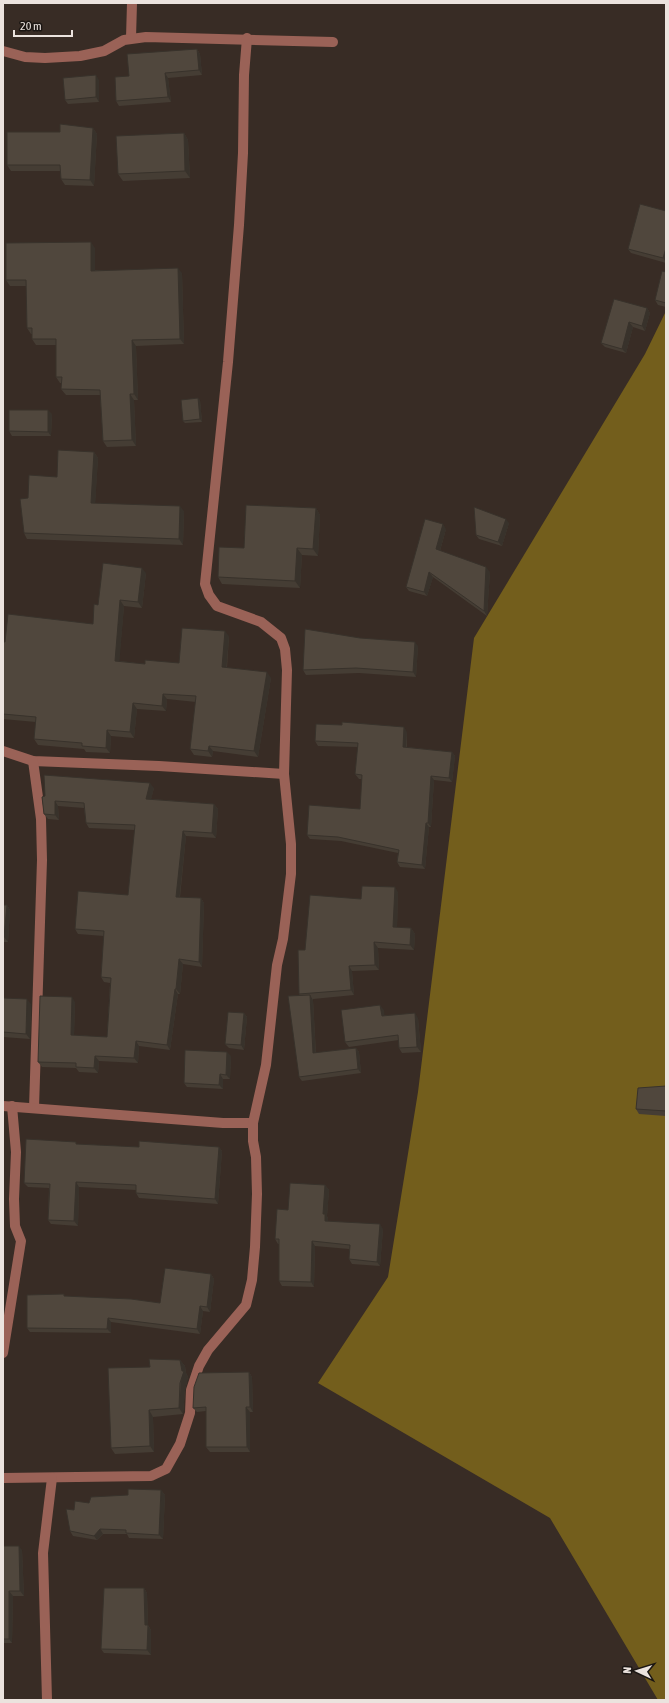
<svg xmlns="http://www.w3.org/2000/svg" width="669" height="1703" viewBox="0 0 669 1703" font-family="'Asap Condensed',sans-serif">
<rect width="100%" height="100%" fill="#382c25"/>
<polygon fill="#735e1c" points="666,311 666,1700 658,1700 550,1518 318,1383 388,1277 418,1092 474,638 645,354"/>
<g fill="none" stroke-linecap="round" stroke-linejoin="round">
<g stroke="#9a6257" stroke-width="10">
<polyline points="131,38 132,3"/>
<polyline points="3,51 25,57 45,58 80,56 104,51 124,40 146,37 333,42"/>
<polyline points="3,751 33,761 159,766 284,774"/>
<polyline points="33,761 41,819 42,860 34,1108"/>
<polyline points="3,1106 223,1123 253,1123"/>
<polyline points="3,1353 21,1241 15,1226 14,1199 16,1152 12,1106"/>
<polyline points="3,1478 151,1476 166,1469 180,1444 190,1413 191,1390 199,1366 208,1350 246,1305 252,1280 255,1247 257,1194 256,1157 253,1141 253,1123 266,1065 277,965 283,939 291,874 291,844 284,774 287,670 285,649 281,638 261,622 217,606 209,595 205,584 228,362 239,225 243,153 244,75 247,38"/>
<polyline points="47,1700 43,1553 52,1478"/>
</g>
</g>
<g fill="#453d34">
<polygon points="197,49 200,54 202,75 168,78 171,102 119,106 116,101 129,76"/>
<polygon points="99,80 99,102 68,104 65,100"/>
<polygon points="93,128 97,134 94,186 65,185 61,179 60,171 11,171 7,165 60,132"/>
<polygon points="184,133 188,140 190,178 123,181 118,174"/>
<polygon points="666,211 666,263 631,253 628,249"/>
<polygon points="95,248 95,270 182,273 184,344 136,346 138,400 134,400 136,446 107,447 103,441 100,395 66,395 61,389 62,383 60,383 56,377 56,345 36,345 32,339 32,334 31,334 27,328 26,286 10,286 6,280"/>
<polygon points="666,272 666,307 658,305 655,300"/>
<polygon points="647,308 650,313 645,331 633,327 626,353 605,347 601,343"/>
<polygon points="200,400 202,422 185,423 183,421"/>
<polygon points="52,414 51,436 12,436 9,431"/>
<polygon points="94,452 98,458 95,503 184,511 183,545 27,539 24,533 28,498 57,477"/>
<polygon points="316,508 320,515 318,556 302,555 300,588 222,584 218,577 244,548"/>
<polygon points="509,523 502,546 479,539 476,535"/>
<polygon points="446,529 440,551 490,572 487,616 433,577 427,596 409,591 406,587"/>
<polygon points="146,573 142,608 124,606 119,661 145,664 179,663 229,636 227,668 271,678 258,757 213,751 212,757 194,755 190,749 196,702 167,699 166,711 137,709 134,738 111,736 110,753 86,752 84,749 38,745 34,739 36,722 3,719 3,642 5,642 93,624 98,605"/>
<polygon points="360,638 418,646 416,677 359,673 306,675 303,670"/>
<polygon points="407,732 407,747 452,752 455,756 452,782 434,780 431,827 429,827 425,869 400,867 397,862 398,853 341,841 310,839 307,835 360,809 362,779 359,779 355,774 358,747 318,746 315,741"/>
<polygon points="154,788 151,799 214,804 218,809 216,838 186,836 180,897 201,898 204,903 202,967 183,964 180,994 178,994 170,1050 139,1046 138,1063 99,1061 98,1073 79,1072 76,1068 42,1067 38,1062 75,1002 74,1035 107,1037 110,983 104,982 101,977 104,936 78,934 75,929 128,895 135,830 89,828 86,823 84,808 58,806 59,820 48,819 44,814 42,797"/>
<polygon points="398,892 397,927 411,928 415,934 414,950 378,948 379,970 352,971 354,995 313,999 313,1000 316,1053 356,1048 359,1052 361,1073 302,1081 299,1077 300,996 299,994 305,950 361,899"/>
<polygon points="3,905 7,905 10,910 8,942 3,942 3,944"/>
<polygon points="3,998 31,1004 30,1039 3,1037"/>
<polygon points="384,1010 384,1015 418,1018 421,1052 402,1053 399,1048 399,1040 349,1047 345,1042"/>
<polygon points="244,1013 247,1017 244,1050 229,1048 225,1044"/>
<polygon points="231,1056 230,1079 223,1079 223,1089 187,1087 184,1083"/>
<polygon points="666,1086 666,1116 639,1114 636,1109"/>
<polygon points="78,1144 139,1147 219,1147 222,1151 218,1204 139,1198 136,1193 136,1190 79,1187 78,1226 51,1224 48,1220 49,1188 28,1187 24,1183"/>
<polygon points="325,1185 329,1190 327,1216 328,1219 328,1221 383,1229 380,1266 352,1264 349,1259 349,1249 315,1246 314,1287 282,1286 279,1281 279,1244 278,1244 275,1239 288,1210"/>
<polygon points="211,1274 214,1279 210,1312 203,1311 200,1334 111,1322 111,1333 30,1332 27,1328 66,1296 160,1303"/>
<polygon points="180,1360 185,1366 186,1373 188,1377 185,1390 183,1414 153,1417 154,1452 115,1454 111,1448 150,1367"/>
<polygon points="249,1372 252,1377 253,1412 250,1412 250,1452 210,1452 206,1447 206,1411 197,1412 193,1408"/>
<polygon points="161,1490 165,1495 163,1539 129,1538 127,1534 103,1534 97,1540 73,1536 70,1531 74,1510 89,1503 128,1495"/>
<polygon points="3,1546 22,1550 24,1596 13,1596 12,1643 3,1643"/>
<polygon points="144,1588 147,1593 148,1625 151,1630 151,1655 104,1653 101,1649"/>
</g>
<g fill="#38322b">
<polygon points="197,49 200,54 202,75 199,70"/>
<polygon points="165,73 168,78 171,102 168,97"/>
<polygon points="96,75 99,80 99,102 96,97"/>
<polygon points="93,128 97,134 94,186 90,180"/>
<polygon points="184,133 188,140 190,178 185,171"/>
<polygon points="91,242 95,248 95,277 91,271"/>
<polygon points="666,248 666,262 663,258"/>
<polygon points="178,268 182,273 184,344 180,339"/>
<polygon points="647,308 650,313 645,331 642,326"/>
<polygon points="629,322 633,327 626,353 622,349"/>
<polygon points="132,340 136,346 138,400 134,394"/>
<polygon points="130,394 134,400 136,446 132,440"/>
<polygon points="198,398 200,400 202,422 200,419"/>
<polygon points="48,410 52,414 51,436 48,432"/>
<polygon points="94,452 98,458 95,508 91,503"/>
<polygon points="180,506 184,511 183,545 179,539"/>
<polygon points="316,508 320,515 318,556 313,549"/>
<polygon points="506,519 509,523 502,546 498,542"/>
<polygon points="443,524 446,529 439,554 436,549"/>
<polygon points="297,548 302,555 300,588 295,581"/>
<polygon points="486,567 490,572 487,616 484,611"/>
<polygon points="142,568 146,573 142,608 138,602"/>
<polygon points="429,572 433,577 427,596 424,592"/>
<polygon points="120,600 124,606 119,667 115,661"/>
<polygon points="225,631 229,636 226,673 222,667"/>
<polygon points="415,642 418,646 416,677 413,672"/>
<polygon points="267,672 271,678 258,757 254,751"/>
<polygon points="163,694 167,699 166,711 162,706"/>
<polygon points="133,703 137,709 134,738 130,732"/>
<polygon points="404,727 407,732 406,751 403,747"/>
<polygon points="107,730 111,736 110,753 106,748"/>
<polygon points="209,746 213,751 212,757 208,751"/>
<polygon points="452,752 455,756 452,782 449,778"/>
<polygon points="431,776 434,780 431,827 428,823"/>
<polygon points="150,783 154,788 150,804 146,799"/>
<polygon points="55,801 58,806 59,820 55,815"/>
<polygon points="214,804 218,809 216,838 212,833"/>
<polygon points="426,823 429,827 425,869 422,865"/>
<polygon points="183,831 186,836 179,902 176,897"/>
<polygon points="395,887 398,892 397,932 393,927"/>
<polygon points="201,898 204,903 202,967 199,962"/>
<polygon points="7,905 10,910 8,942 4,937"/>
<polygon points="411,928 415,934 414,950 410,945"/>
<polygon points="374,942 378,948 379,970 375,965"/>
<polygon points="179,959 183,964 180,994 176,989"/>
<polygon points="349,966 352,971 354,995 351,990"/>
<polygon points="175,989 178,994 170,1050 167,1045"/>
<polygon points="310,995 313,1000 316,1057 313,1053"/>
<polygon points="72,997 75,1002 74,1040 71,1035"/>
<polygon points="27,999 31,1004 30,1039 26,1034"/>
<polygon points="380,1005 384,1010 385,1020 382,1016"/>
<polygon points="244,1013 247,1017 244,1050 241,1045"/>
<polygon points="415,1013 418,1018 421,1052 417,1047"/>
<polygon points="136,1041 139,1046 138,1063 134,1058"/>
<polygon points="356,1048 359,1052 361,1073 358,1069"/>
<polygon points="227,1052 231,1056 230,1079 226,1075"/>
<polygon points="95,1056 99,1061 98,1073 94,1068"/>
<polygon points="220,1074 223,1079 223,1089 219,1085"/>
<polygon points="219,1147 222,1151 218,1204 215,1199"/>
<polygon points="76,1182 79,1187 78,1226 74,1221"/>
<polygon points="325,1185 329,1190 327,1216 328,1219 328,1225 325,1221 323,1214"/>
<polygon points="380,1224 383,1229 380,1266 377,1262"/>
<polygon points="312,1241 315,1246 314,1287 311,1282"/>
<polygon points="211,1274 214,1279 210,1312 207,1307"/>
<polygon points="200,1306 203,1311 200,1334 197,1329"/>
<polygon points="108,1318 111,1322 111,1333 107,1329"/>
<polygon points="180,1360 185,1366 186,1373 188,1377 185,1390 183,1414 179,1408 182,1371"/>
<polygon points="249,1372 252,1377 253,1412 250,1407"/>
<polygon points="246,1407 250,1412 250,1452 247,1447"/>
<polygon points="149,1410 153,1417 154,1452 150,1446"/>
<polygon points="161,1490 165,1495 163,1539 159,1535"/>
<polygon points="100,1529 103,1534 97,1540 94,1536"/>
<polygon points="19,1546 22,1550 24,1596 20,1591"/>
<polygon points="144,1588 147,1593 148,1626 151,1630 151,1655 147,1650 145,1625"/>
<polygon points="9,1591 13,1596 12,1643 9,1639"/>
</g>
<g fill="#50473d" stroke="#38322b">
<polygon points="197,49 199,70 165,73 168,97 116,101 115,77 129,76 127,54"/>
<polygon points="96,75 96,97 65,100 63,78"/>
<polygon points="60,124 93,128 90,180 61,179 60,165 7,165 7,132 60,132"/>
<polygon points="184,133 185,171 118,174 116,136"/>
<polygon points="640,204 666,211 666,248 663,258 628,249"/>
<polygon points="91,242 91,271 178,268 180,339 132,340 134,394 130,394 132,440 103,441 100,390 61,389 62,377 56,377 56,339 32,339 32,328 27,328 26,280 6,280 6,243"/>
<polygon points="662,271 666,272 666,303 655,300"/>
<polygon points="614,299 647,308 642,326 629,322 622,349 601,343"/>
<polygon points="198,398 200,419 183,421 181,400"/>
<polygon points="9,410 48,410 48,432 9,431"/>
<polygon points="58,450 94,452 91,503 180,506 179,539 24,533 20,499 28,498 29,475 57,477"/>
<polygon points="246,505 316,508 313,549 297,548 295,581 218,577 219,547 244,548"/>
<polygon points="474,507 506,519 498,542 476,535"/>
<polygon points="425,519 443,524 436,549 486,567 484,611 429,572 424,592 406,587"/>
<polygon points="103,563 142,568 138,602 120,600 115,661 145,664 145,660 179,663 182,628 225,631 222,667 267,672 254,751 209,746 208,751 190,749 196,696 163,694 162,706 133,703 130,732 107,730 106,748 82,746 82,743 34,739 36,717 3,714 3,642 5,642 8,614 93,624 94,604 98,605"/>
<polygon points="305,629 360,638 415,642 413,672 356,668 303,670"/>
<polygon points="342,722 404,727 403,747 452,752 449,778 431,776 428,823 426,823 422,865 397,862 399,850 338,837 307,835 309,805 360,809 362,775 355,774 358,743 315,741 316,724 342,725"/>
<polygon points="44,775 150,783 146,799 214,804 212,833 183,831 176,897 201,898 199,962 179,959 176,989 175,989 167,1045 136,1041 134,1058 95,1056 94,1068 76,1067 76,1063 38,1062 40,996 72,997 71,1035 107,1037 111,978 101,977 104,931 75,929 78,891 128,895 135,825 86,823 84,803 55,801 55,815 44,814 42,797 45,796"/>
<polygon points="362,886 395,887 393,927 411,928 410,945 374,942 375,965 349,966 351,990 299,994 298,950 305,950 310,895 361,899"/>
<polygon points="3,905 7,905 4,937 3,937"/>
<polygon points="310,995 313,1053 356,1048 358,1069 299,1077 288,996"/>
<polygon points="3,998 27,999 26,1034 3,1032"/>
<polygon points="380,1005 382,1016 415,1013 417,1047 399,1048 398,1035 345,1042 341,1010"/>
<polygon points="228,1012 244,1013 241,1045 225,1044"/>
<polygon points="185,1050 227,1052 226,1075 220,1074 219,1085 184,1083"/>
<polygon points="666,1086 666,1111 636,1109 638,1088"/>
<polygon points="26,1139 76,1142 76,1144 139,1147 139,1141 219,1147 215,1199 136,1193 136,1185 76,1182 74,1221 48,1220 50,1184 24,1183"/>
<polygon points="290,1183 325,1185 323,1214 325,1214 325,1221 380,1224 377,1262 349,1259 350,1245 312,1241 311,1282 279,1281 279,1239 275,1239 277,1209 288,1210"/>
<polygon points="165,1268 211,1274 207,1307 200,1306 197,1329 108,1318 107,1329 27,1328 27,1295 64,1294 64,1296 131,1299 160,1303"/>
<polygon points="149,1359 180,1360 182,1371 184,1371 180,1383 179,1408 149,1410 150,1446 111,1448 108,1368 150,1367"/>
<polygon points="249,1372 250,1407 246,1407 247,1447 206,1447 206,1407 193,1408 194,1387 199,1373"/>
<polygon points="128,1489 161,1490 159,1535 126,1533 126,1530 100,1529 94,1536 70,1531 66,1509 74,1510 75,1501 89,1503 91,1497 128,1495"/>
<polygon points="3,1546 19,1546 20,1591 9,1591 9,1639 3,1639"/>
<polygon points="104,1588 144,1588 145,1625 148,1625 147,1650 101,1649"/>
</g>
<rect width="669" height="1703" fill="none" stroke="#ebe3de" stroke-width="8"/>
<g transform="translate(637 1671) rotate(274)" stroke="#1b1613" stroke-width="3" paint-order="stroke">
<path d="M0-3L7 15L0 10L-7 15Z" fill="#ebe3de"/>
<text y="-6" font-size="11" font-weight="bold" text-anchor="middle" fill="#ebe3de">N</text>
</g>
<path d="M14 30v6h58v-6" fill="none" stroke="#ebe3de" stroke-width="2"/>
<text x="20" y="30" font-size="12" fill="#ebe3de" stroke="#1b1613" stroke-width="3" paint-order="stroke">20 m</text>
</svg>
